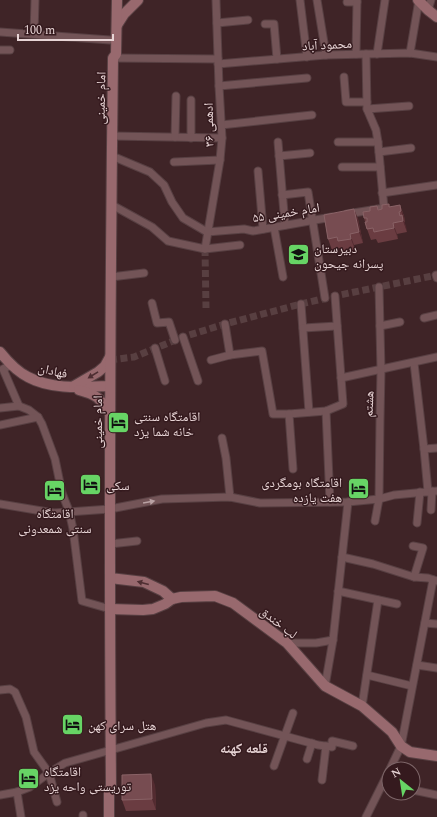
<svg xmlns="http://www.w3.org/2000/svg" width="437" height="817" viewBox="0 0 437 817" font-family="Spectral,'Noto Naskh Arabic',serif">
<rect width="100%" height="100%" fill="#3f2427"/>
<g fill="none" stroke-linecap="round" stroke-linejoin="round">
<g stroke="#583f41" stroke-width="7" stroke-dasharray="7 3.5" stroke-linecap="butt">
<polyline points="205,249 206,308"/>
<polyline points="110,360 134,357 183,337 225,324 301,304 335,296 437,275"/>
</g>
<defs>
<g id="street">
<polyline points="300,0 307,57"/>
<polyline points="317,0 326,55"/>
<polyline points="347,2 357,2"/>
<polyline points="428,10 431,0"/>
<polyline points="217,23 248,20"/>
<polyline points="265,24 274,24 277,59"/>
<polyline points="0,32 110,40"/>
<polyline points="34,34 35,0"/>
<polyline points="0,50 10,50"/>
<polyline points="410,53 419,0"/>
<polyline points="356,54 357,0"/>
<polyline points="377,54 385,0"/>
<polyline points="113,58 218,59"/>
<polyline points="218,64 326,55 410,53 437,57"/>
<polyline points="344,77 346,102 367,102"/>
<polyline points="219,86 307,78"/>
<polyline points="191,100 191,138"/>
<polyline points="367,109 409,106"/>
<polyline points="221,125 312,115"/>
<polyline points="112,136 222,138"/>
<polyline points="175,137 176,96"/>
<polyline points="278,142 285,225"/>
<polyline points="338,142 378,142"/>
<polyline points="379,152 411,148"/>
<polyline points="112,156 150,172 164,185 172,202 183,218 207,232 244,229 253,231 332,217"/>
<polyline points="279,156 310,153"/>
<polyline points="174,162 220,160"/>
<polyline points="342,167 380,167"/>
<polyline points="258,171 263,229"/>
<polyline points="382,193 437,185"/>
<polyline points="282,195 308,192 325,298"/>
<polyline points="112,205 152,227 168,241 205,249 240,245"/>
<polyline points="347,214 384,208 378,142 376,130 367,109 366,54"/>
<polyline points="274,227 283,277"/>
<polyline points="205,249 220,160 222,138 219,86 216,0"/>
<polyline points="436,275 437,278"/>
<polyline points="111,277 144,273"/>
<polyline points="152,303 157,323 169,322 175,340"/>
<polyline points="301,304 309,412"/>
<polyline points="424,318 437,315"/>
<polyline points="225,324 230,355"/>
<polyline points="380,326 400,322"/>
<polyline points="303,328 337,326"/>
<polyline points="183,337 198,381"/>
<polyline points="155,348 165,381"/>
<polyline points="211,360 230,355 262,351 273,414 289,414 326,411 343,404 335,296"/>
<polyline points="414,363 424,449 428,492"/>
<polyline points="11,365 3,369 19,406 29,410 38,417 42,424 55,459 62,493 69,511 73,529 82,601 110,609"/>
<polyline points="341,378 437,357"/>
<polyline points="0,408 19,406"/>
<polyline points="326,411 330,502"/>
<polyline points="289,414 293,469"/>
<polyline points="0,425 38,417"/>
<polyline points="222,438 226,458 230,497"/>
<polyline points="424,449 437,448"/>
<polyline points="0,504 54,513 110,509 162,499 230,497 260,503 348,502 379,499 394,495 437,491"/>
<polyline points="431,510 432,491"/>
<polyline points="375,521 379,499 380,420 381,370 379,287"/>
<polyline points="417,523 420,492"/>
<polyline points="110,544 137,541"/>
<polyline points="413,546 423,548 414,577"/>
<polyline points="342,557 373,564 414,577 428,578 437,581"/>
<polyline points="338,591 397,604"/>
<polyline points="425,623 437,624"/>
<polyline points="287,643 316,643 333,640"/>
<polyline points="417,665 437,668"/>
<polyline points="367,675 412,686"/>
<polyline points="325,686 333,640 348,502"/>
<polyline points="0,690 10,689 15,692 26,717 34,752 49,773 57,802"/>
<polyline points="362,706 378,600"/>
<polyline points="307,759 312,743"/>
<polyline points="274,766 293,713"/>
<polyline points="390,769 401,746 433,580"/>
<polyline points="322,780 326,746"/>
<polyline points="413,790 437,795"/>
<polyline points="17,792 21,817"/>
<polyline points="0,795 17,792 30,787 49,773 65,763 206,723 226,720 318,745 332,747 332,741 353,746"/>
<polyline points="83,815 83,817"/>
<polyline points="366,817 389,771"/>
</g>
<g id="secondary">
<polyline points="418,0 428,10 437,17"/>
<polyline points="117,25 124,14 138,0"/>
<path d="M0,352C8,362 16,371 28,377C52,390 83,387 110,386"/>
<polyline points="74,386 98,372 105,366 110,357"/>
<path d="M79,390C97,395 99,397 110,413"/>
<polyline points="110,578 144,582 163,591 172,599"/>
<polyline points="110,609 143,610 153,609 165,604 172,599 181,597 215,596 233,603 287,643 325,686 362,706 392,732 401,746 410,752 437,756"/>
<path d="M109,817V792L111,786C109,543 110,301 113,58L116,54L117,0"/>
</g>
</defs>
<use href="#street" stroke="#584043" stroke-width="9"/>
<use href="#secondary" stroke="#584043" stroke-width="12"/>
<use href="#street" stroke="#735457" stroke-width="7"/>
<use href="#secondary" stroke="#98696e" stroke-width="10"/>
</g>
<g fill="#6a3c41">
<polygon points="389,204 390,207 400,205 404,216 405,222 404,222 407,232 397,234 398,239 378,243 376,239 371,240 367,229 364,218 370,211 377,206 378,209 382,209"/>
<polygon points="354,209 358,219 363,243 354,245 355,250 342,252 340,248 332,250 328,239"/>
<polygon points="155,785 156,810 126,811 122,800"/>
</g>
<g fill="#532b30">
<polygon points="400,205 404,216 405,222 401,211"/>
<polygon points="354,209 358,219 363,243 359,232"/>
<polygon points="402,215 406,226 407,232 403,221"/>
<polygon points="393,223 397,234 398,239 394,228"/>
<polygon points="350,234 354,245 355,250 351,239"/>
<polygon points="151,774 155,785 156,810 152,799"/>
</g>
<g fill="#774c51" stroke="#896266">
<polygon points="389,204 389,207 400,205 401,211 399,212 400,216 402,215 403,221 393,223 394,228 374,232 373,228 367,229 365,222 367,222 367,218 364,218 363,212 370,211 370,207 377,206 378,210 382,209 382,205"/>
<polygon points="354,209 359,232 350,234 351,239 338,241 337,237 328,239 324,215"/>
<polygon points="151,774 152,799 122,800 122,775"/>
</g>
<defs><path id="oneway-solid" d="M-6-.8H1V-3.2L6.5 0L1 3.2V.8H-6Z"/></defs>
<g fill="#4e2e32">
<use href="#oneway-solid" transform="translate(93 375) rotate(148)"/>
<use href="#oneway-solid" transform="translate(143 583) rotate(-165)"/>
</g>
<use fill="#b9a1a3" href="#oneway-solid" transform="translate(149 502) rotate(-10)"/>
<defs>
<symbol id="school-square" viewBox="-11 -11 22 22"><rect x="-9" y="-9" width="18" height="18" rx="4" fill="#67d465" stroke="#351a1e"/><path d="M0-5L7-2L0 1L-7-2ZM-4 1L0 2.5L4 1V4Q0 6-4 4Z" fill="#111"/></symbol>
<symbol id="hotel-square" viewBox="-11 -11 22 22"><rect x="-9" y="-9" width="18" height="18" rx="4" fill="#67d465" stroke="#351a1e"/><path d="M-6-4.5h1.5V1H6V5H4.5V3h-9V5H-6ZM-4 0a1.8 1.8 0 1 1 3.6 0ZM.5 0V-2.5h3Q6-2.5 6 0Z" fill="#111"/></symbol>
</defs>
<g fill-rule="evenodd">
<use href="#school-square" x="286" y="242" width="25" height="25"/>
<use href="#hotel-square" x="106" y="410" width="25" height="25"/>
<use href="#hotel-square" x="78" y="472" width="25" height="25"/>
<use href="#hotel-square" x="346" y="476" width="25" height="25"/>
<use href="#hotel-square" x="42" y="478" width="25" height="25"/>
<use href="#hotel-square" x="60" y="712" width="25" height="25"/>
<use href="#hotel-square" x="16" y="766" width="25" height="25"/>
</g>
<g text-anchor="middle" stroke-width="3" stroke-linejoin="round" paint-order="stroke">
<g font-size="13" fill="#e8d5d6" stroke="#351a1e">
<text transform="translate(327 44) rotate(-3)" y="5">محمود آباد</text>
<text transform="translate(100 98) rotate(-89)" y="5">امام خمینی</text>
<text transform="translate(208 125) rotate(-91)" y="5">ادهمی ۳۶</text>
<text transform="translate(286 212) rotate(-9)" y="5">امام خمینی ۵۵</text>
<text transform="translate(53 370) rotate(13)" y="5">فهادان</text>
<text transform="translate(368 404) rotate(-88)" y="5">هشتم</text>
<text transform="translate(97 422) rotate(-90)" y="5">امام خمینی</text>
<text transform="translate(279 622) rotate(38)" y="5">لب خندق</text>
</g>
<g font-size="13" fill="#e8d5d6" stroke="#351a1e" text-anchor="start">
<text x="314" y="253">دبیرستان<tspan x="314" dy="15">پسرانه جیحون</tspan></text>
<text x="134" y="421">اقامتگاه سنتی<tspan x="134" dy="15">خانه شما یزد</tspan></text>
<text x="342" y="487" text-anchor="end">اقامتگاه بومگردی<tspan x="342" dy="15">هفت یازده</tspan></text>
<text x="106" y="490">سکی</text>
<text x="55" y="518" text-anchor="middle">اقامتگاه<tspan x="55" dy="15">سنتی شمعدونی</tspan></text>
<text x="88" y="730">هتل سرای کهن</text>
<text x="44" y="776">اقامتگاه<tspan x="44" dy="15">توریستی واحه یزد</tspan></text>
</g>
<g font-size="14" font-weight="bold" fill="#e8d5d6" stroke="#351a1e">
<text x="244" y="753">قلعه کهنه</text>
</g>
</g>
<g transform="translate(401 781) rotate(330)"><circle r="19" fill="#351a1e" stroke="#7d6568"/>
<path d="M0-3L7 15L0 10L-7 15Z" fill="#67d465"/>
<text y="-6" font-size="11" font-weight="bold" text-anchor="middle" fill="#e8d5d6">N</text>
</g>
<path d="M18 34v6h95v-6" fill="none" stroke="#e8d5d6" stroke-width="2"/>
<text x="24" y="34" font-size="12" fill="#e8d5d6" stroke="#351a1e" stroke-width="3" paint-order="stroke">100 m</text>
</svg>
